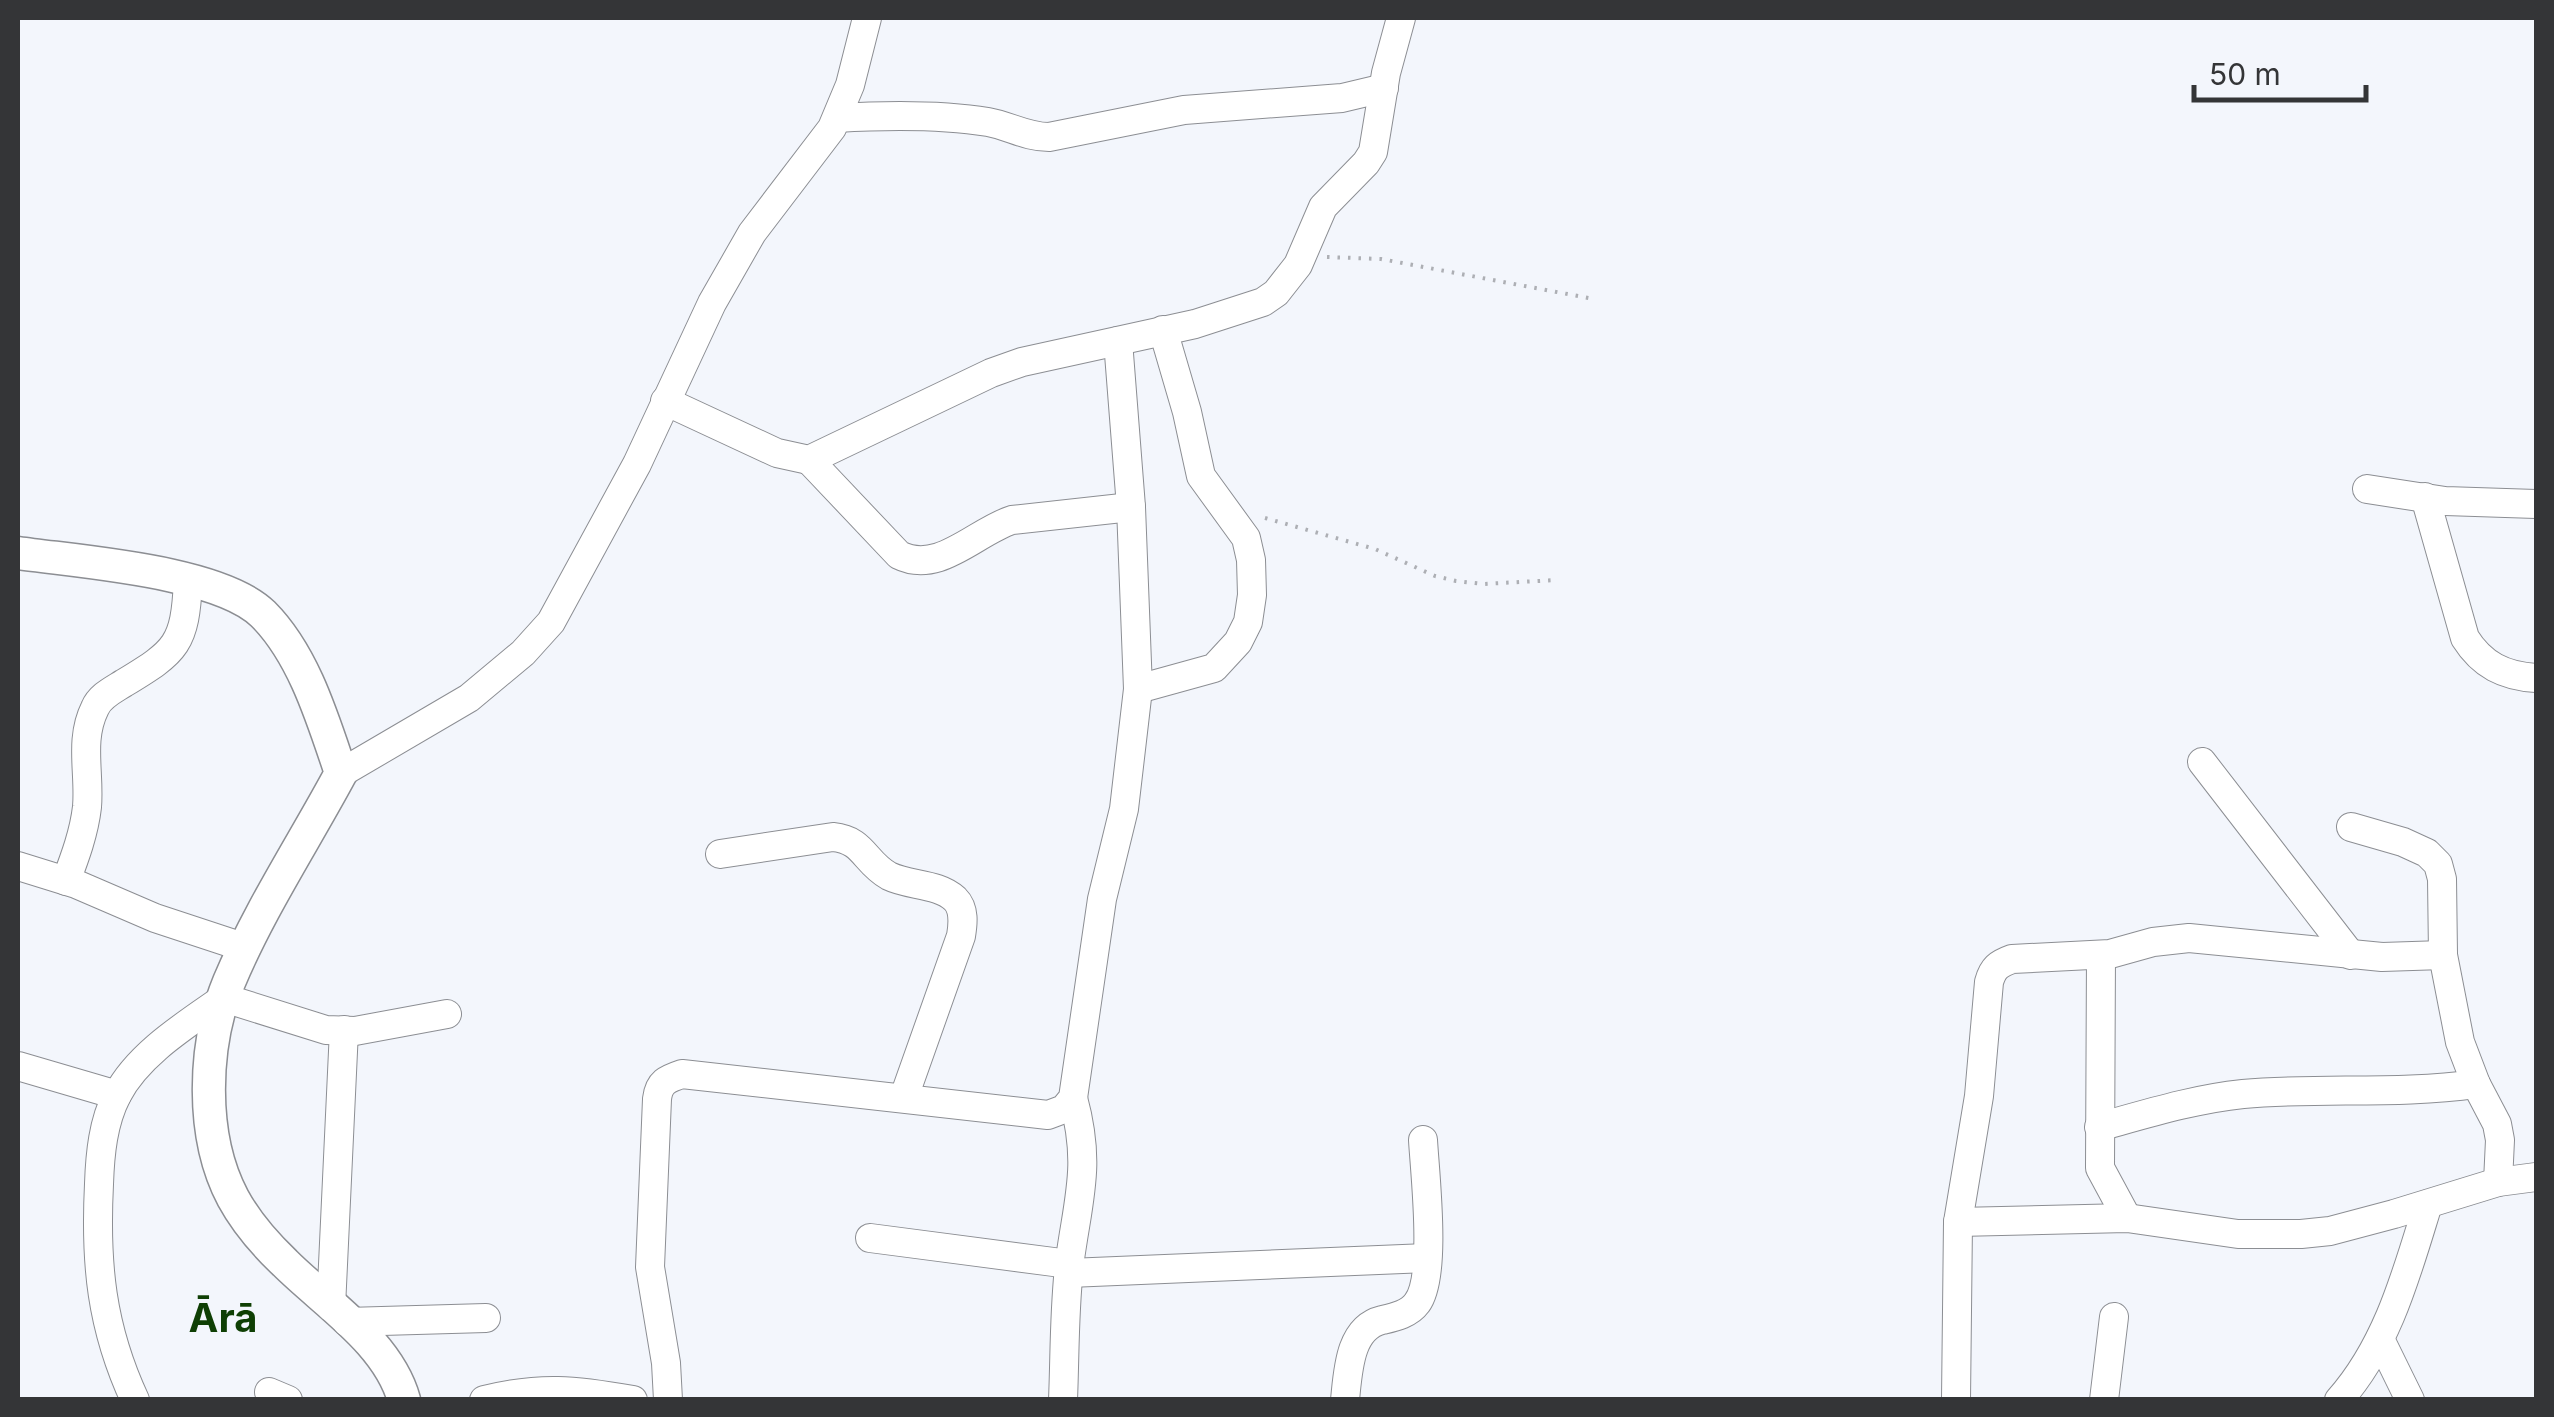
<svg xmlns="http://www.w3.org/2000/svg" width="2554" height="1417" viewBox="0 0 2554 1417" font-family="Inter,sans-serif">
<rect width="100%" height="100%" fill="#f3f6fc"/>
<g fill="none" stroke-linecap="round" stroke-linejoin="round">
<defs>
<g id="minor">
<path d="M837,118C887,115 938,114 988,122C1010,126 1026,137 1049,137L1184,110L1342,98L1384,88"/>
<polyline points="665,401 777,453 809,460 991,373 1022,362 1195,324 1263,302 1276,293 1298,265 1323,207 1366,163 1373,152 1386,73 1401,18"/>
<path d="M809,460L899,555C939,575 975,532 1012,520L1131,507"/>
<polyline points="2367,489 2445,501 2536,504"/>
<path d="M2425,497L2465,638C2482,665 2504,676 2536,678"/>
<polyline points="1138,689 1214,668 1238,642 1248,622 1252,595 1251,560 1246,538 1201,476 1187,412 1163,330"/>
<polyline points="2202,762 2351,955"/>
<polyline points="341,773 469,698 523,653 551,622 637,464 712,303 752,233 832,128 850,85 867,18"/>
<polyline points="2351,827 2403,842 2427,853 2438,864 2442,879 2443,955 2460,1042 2476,1084 2497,1124 2500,1140 2498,1182"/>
<path d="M720,854L833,837C864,840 864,862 889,876C909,886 938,883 955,899C965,909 963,924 961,936L904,1097"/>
<polyline points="18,866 76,884 155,918 246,948"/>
<path d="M66,881C75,857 84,833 87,807C90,773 79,740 95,708C100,696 113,690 124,683C177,651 185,644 188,581"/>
<polyline points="2101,955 2100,1168 2127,1218"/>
<polyline points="18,1066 117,1095"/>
<path d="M2099,1127C2146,1114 2194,1099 2243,1094C2321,1087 2398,1095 2476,1084"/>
<polyline points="1958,1222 2127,1218 2238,1234 2301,1234 2330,1231 2394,1214 2498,1182 2536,1177"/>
<polyline points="870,1238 1069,1264"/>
<polyline points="1069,1273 1427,1258"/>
<polyline points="331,1307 344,1030"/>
<polyline points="347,1322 486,1318"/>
<polyline points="2380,1339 2410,1400"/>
<polyline points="269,1392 288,1400"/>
<path d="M135,1400C101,1327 95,1263 99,1184C100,1154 103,1122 117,1095C138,1054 187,1024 224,998L326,1030L355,1031L447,1014"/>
<path d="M484,1400C541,1386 575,1390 633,1400"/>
<path d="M668,1400L666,1363L650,1267L657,1099C659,1082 667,1079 682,1074L1048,1115L1064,1109L1073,1098L1102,899L1124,809L1138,689L1131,507L1118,341"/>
<path d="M1063,1400C1065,1353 1064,1305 1070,1259C1079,1195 1091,1164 1073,1098"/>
<path d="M1345,1400C1348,1372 1349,1328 1382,1320C1395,1317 1409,1314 1417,1303C1437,1277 1425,1175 1423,1140"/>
<path d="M1956,1400L1958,1222L1979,1096L1989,982C1993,968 1998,964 2012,959L2110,954L2153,942L2189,938L2382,957L2443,955"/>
<polyline points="2104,1400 2114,1317"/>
<path d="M2339,1400C2388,1345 2407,1272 2428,1204"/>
</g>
<path id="tertiary" d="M18,553C80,562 219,571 263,614C304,655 323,720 341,773C304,842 259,910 229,982C203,1045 200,1136 233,1198C246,1222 265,1244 285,1263C325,1303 388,1342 404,1400"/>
</defs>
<use href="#minor" stroke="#8c8e93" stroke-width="30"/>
<use href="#tertiary" stroke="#8c8e93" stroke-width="35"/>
<g stroke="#adafb4" stroke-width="4" stroke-dasharray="2.5 8" stroke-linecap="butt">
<polyline points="1327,257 1381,259 1594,299"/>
<polyline points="1265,518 1375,549 1435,576 1456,581 1483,584 1557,580"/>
</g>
<use href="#minor" stroke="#fff" stroke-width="28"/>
<use href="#tertiary" stroke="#fff" stroke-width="32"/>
</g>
<g text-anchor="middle" stroke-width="8" stroke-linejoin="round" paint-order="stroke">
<g font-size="40" font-weight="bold" fill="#0f3f04" stroke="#f3f6fc">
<text x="223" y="1332">Ārā</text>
</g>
</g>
<rect width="2554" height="1417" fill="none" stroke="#343537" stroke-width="40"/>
<path d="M2194 85v15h172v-15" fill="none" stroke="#343537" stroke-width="5"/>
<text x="2209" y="85" font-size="30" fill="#343537" stroke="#f3f6fc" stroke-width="8" paint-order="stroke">50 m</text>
</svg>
